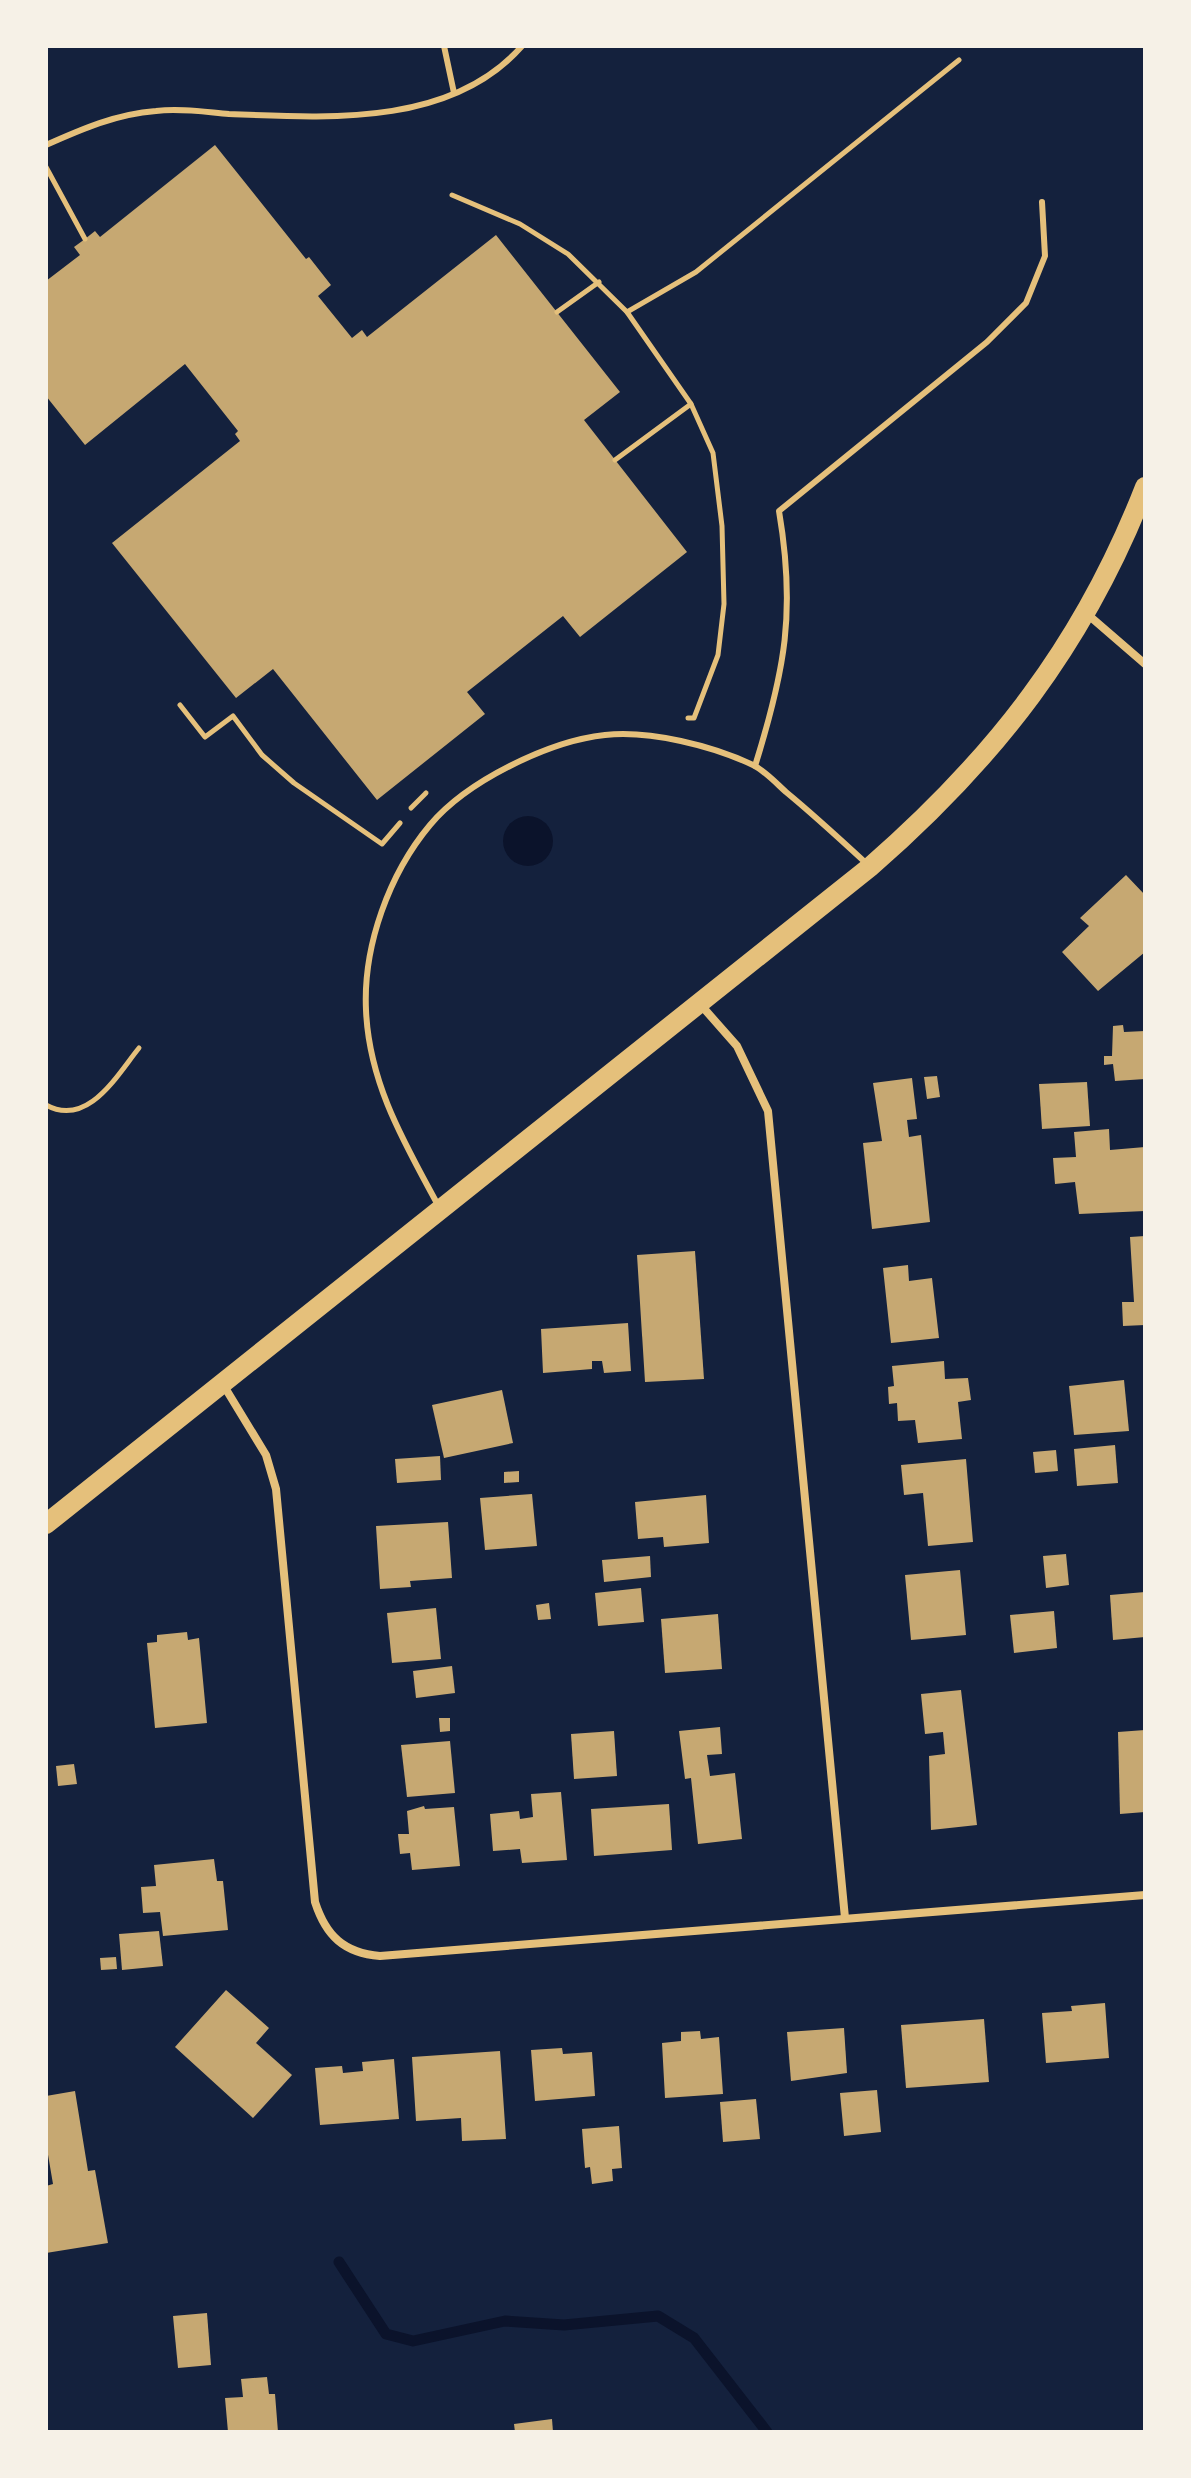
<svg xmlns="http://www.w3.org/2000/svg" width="1191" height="2478" viewBox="0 0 1191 2478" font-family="Quicksand,sans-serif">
<rect width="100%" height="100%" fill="#14213d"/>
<circle fill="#0b132b" cx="528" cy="841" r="25"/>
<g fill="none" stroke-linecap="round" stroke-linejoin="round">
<polyline stroke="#0b132b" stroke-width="11" points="339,2262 386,2334 413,2341 505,2321 564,2325 658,2316 694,2338 767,2432"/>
</g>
<g fill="#c6a872">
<polygon points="215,145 306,259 309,257 331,285 318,296 352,338 362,330 367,337 496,235 620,392 584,420 687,552 580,637 563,616 467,692 485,714 377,800 273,669 236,698 112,543 240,441 235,434 238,431 185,364 85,445 46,396 46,281 80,255 74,247 85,239 95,231 100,237"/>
<polygon points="1126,875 1145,895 1145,952 1098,991 1062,952 1089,926 1080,918"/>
<polygon points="1123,1025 1124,1032 1145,1031 1145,1079 1115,1081 1113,1064 1104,1065 1104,1056 1112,1056 1113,1026"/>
<polygon points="937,1076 940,1097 927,1099 924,1077"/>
<polygon points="912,1078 917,1119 907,1120 909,1137 921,1135 930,1222 872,1229 863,1143 882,1141 873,1083"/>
<polygon points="1087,1082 1090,1126 1042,1129 1039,1084"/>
<polygon points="1109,1129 1110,1150 1145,1147 1145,1211 1079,1214 1075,1182 1055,1184 1053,1158 1076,1157 1074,1132"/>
<polygon points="1145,1236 1145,1325 1123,1326 1122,1302 1134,1302 1130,1237"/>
<polygon points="695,1251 704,1379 645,1382 637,1255"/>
<polygon points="908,1265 909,1281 932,1278 939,1338 891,1343 883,1268"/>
<polygon points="628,1323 631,1371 604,1373 602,1361 592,1361 592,1369 543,1373 541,1329"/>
<polygon points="944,1361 945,1379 968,1378 971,1400 958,1402 962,1439 918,1443 915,1420 898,1421 897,1403 889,1404 888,1387 894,1386 892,1366"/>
<polygon points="1124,1380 1129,1431 1074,1435 1069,1386"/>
<polygon points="502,1390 513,1443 444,1458 432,1405"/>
<polygon points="1115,1445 1118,1483 1077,1486 1074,1449"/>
<polygon points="1056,1450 1058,1471 1035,1473 1033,1452"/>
<polygon points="440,1456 441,1480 397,1483 395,1459"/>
<polygon points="966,1459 973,1542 928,1546 923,1493 904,1495 901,1465"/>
<polygon points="519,1471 519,1482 504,1483 504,1472"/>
<polygon points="532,1494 537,1546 485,1550 480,1498"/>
<polygon points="706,1495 709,1543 664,1547 663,1537 638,1539 635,1502"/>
<polygon points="448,1522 452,1578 410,1581 411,1587 380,1589 376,1526"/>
<polygon points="1066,1554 1069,1585 1046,1588 1043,1556"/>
<polygon points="650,1556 651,1577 604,1582 602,1560"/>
<polygon points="960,1570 966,1635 911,1640 905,1575"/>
<polygon points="641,1588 644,1622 598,1626 595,1593"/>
<polygon points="1145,1592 1145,1637 1113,1640 1110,1595"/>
<polygon points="549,1603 551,1619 538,1620 536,1605"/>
<polygon points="436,1608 441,1659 392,1663 387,1613"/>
<polygon points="1054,1611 1057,1648 1014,1653 1010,1615"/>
<polygon points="718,1614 722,1669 665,1673 661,1619"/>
<polygon points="187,1632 188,1640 199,1638 207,1723 155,1728 147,1643 157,1642 157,1635"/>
<polygon points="452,1666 455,1693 416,1698 413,1671"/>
<polygon points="961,1690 977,1825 931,1830 929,1756 945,1754 943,1732 925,1734 921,1694"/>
<polygon points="439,1718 450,1718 450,1731 440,1732"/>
<polygon points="720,1727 722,1754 707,1755 710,1776 735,1773 742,1839 698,1844 691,1778 685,1779 679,1731"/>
<polygon points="1145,1730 1145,1812 1120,1814 1118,1732"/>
<polygon points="614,1731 617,1776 574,1779 571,1734"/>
<polygon points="450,1741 455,1793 407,1797 401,1745"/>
<polygon points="74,1764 77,1784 58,1786 56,1766"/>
<polygon points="561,1792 567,1860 522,1863 520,1849 493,1851 490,1814 519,1811 520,1819 533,1817 531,1794"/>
<polygon points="669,1804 672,1850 594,1856 591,1809"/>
<polygon points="424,1806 425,1809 454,1807 460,1866 412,1870 410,1853 400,1854 398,1834 409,1834 407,1811"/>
<polygon points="214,1859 217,1881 223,1881 228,1930 163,1936 160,1912 143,1913 141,1887 156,1886 154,1865"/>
<polygon points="159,1931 163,1966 122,1970 119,1934"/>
<polygon points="116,1957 117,1969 101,1970 100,1958"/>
<polygon points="226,1990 269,2028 256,2043 292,2075 253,2118 175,2047"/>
<polygon points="1105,2003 1109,2058 1046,2063 1042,2013 1072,2011 1071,2006"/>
<polygon points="984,2019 989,2082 906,2088 901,2025"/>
<polygon points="844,2028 847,2073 791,2081 787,2032"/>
<polygon points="700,2031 701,2039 719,2037 723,2094 665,2098 662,2043 681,2041 681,2032"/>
<polygon points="562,2048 563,2054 592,2052 595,2096 535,2101 531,2050"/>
<polygon points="500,2051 506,2139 462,2141 461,2118 416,2121 412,2057"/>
<polygon points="394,2059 399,2119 320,2125 315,2068 342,2066 343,2073 363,2071 362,2062"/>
<polygon points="877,2090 881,2132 844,2136 840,2093"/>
<polygon points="75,2091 88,2171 95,2170 108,2243 46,2253 46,2186 53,2184 46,2143 46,2096"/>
<polygon points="756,2099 760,2139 723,2142 720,2102"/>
<polygon points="619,2126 622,2168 612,2169 613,2181 592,2184 590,2167 585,2168 582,2129"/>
<polygon points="207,2313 211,2365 178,2368 173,2316"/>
<polygon points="267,2377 269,2394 275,2394 278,2432 228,2432 225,2398 243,2397 241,2379"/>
<polygon points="552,2419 553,2432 515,2432 514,2424"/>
</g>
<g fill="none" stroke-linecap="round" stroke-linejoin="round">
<g stroke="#e5c07b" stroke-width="5">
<polyline points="46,167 85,239"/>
<polyline points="452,195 520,224 568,254 627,312 691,404 713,453 722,526 724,604 718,655 694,718 688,718"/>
<polyline points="557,312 599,282"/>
<polyline points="627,312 696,272 959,60"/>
<polyline points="615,460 691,404"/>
<polyline points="180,705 205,737 233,716 262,755 294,783 382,844 400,823"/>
<polyline points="411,808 426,793"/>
<path d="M46,1105C88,1128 117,1075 139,1048"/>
</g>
<g stroke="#e5c07b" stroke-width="6">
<polyline points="444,46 454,93"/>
<path d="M46,145C82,129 116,114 156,111C180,108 205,112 229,114C327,118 451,127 522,46"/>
<path d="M755,766C785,670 796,611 779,511L987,342L1026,303L1045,256L1042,202"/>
<path d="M439,1207C405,1144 369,1084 366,1010C363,946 389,874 430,825C467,781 549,741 605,735C650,730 713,746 753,765C765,771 776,783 786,792C814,815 841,840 867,864"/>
</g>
<g stroke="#e5c07b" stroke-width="8">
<polyline points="1086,613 1145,664"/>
<polyline points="700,1004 737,1046 768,1111 845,1918"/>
<path d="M224,1386L266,1455L276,1489L315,1902C326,1936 344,1953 380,1956L1145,1895"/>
</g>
<path stroke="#e5c07b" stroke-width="20" d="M46,1524L870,867C995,758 1084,644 1145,487"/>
</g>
<rect width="1191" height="2478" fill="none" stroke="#f6f1e7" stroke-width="96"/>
</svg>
